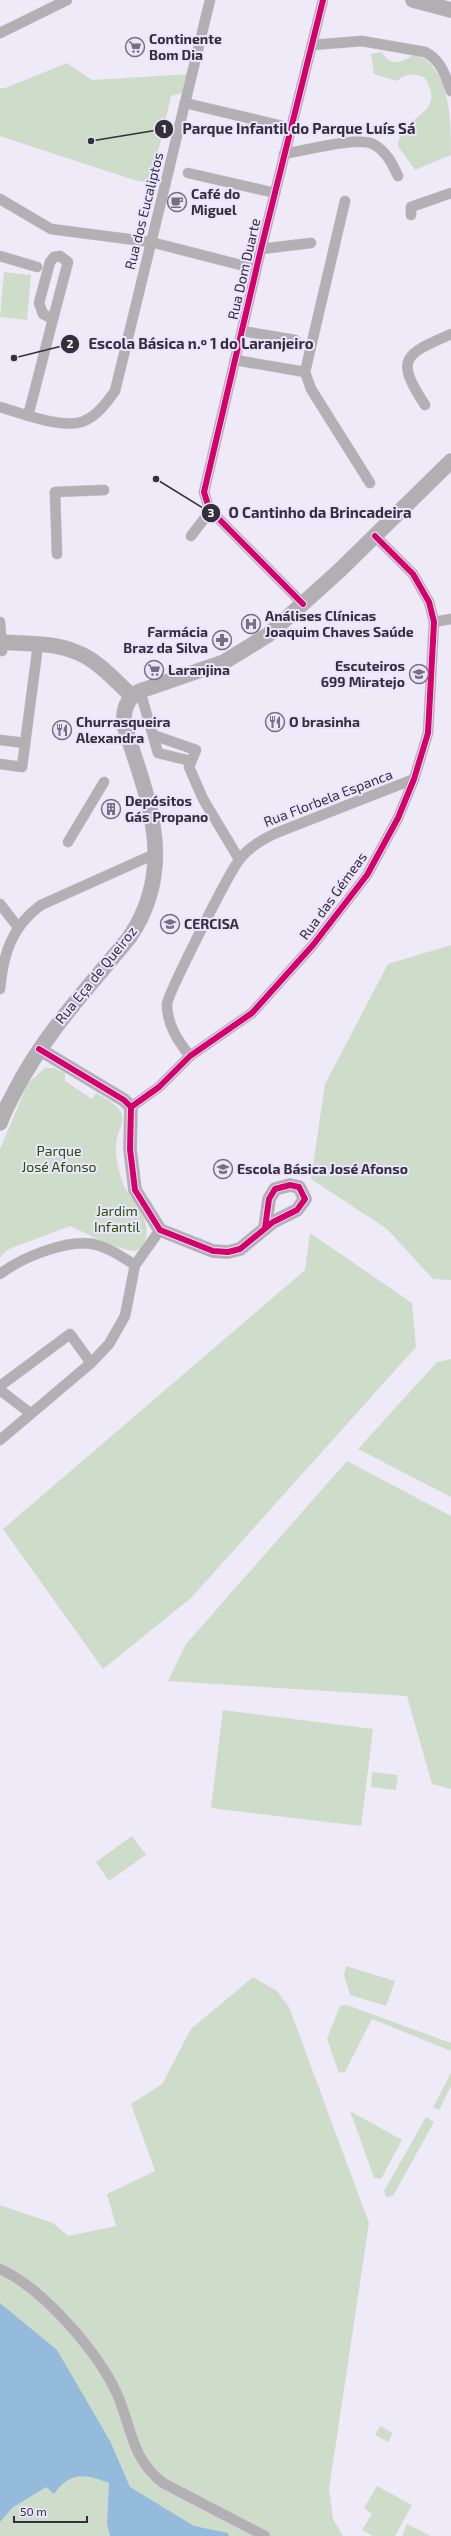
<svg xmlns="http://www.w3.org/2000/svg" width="451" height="2536" viewBox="0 0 451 2536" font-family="'Exo 2',sans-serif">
<rect width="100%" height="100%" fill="#eeeaf8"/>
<g fill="#ceddc9">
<path d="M382,52C388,65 399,64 410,57L412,53C451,65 451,118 451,155L415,170L398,146C401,113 448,117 425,78C415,73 406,73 397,81L374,74L371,54Z"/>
<polygon points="67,63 92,80 190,74 186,92 171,96 151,183 134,180 0,136 0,88 5,88"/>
<polygon points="4,272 31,275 27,320 0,317"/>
<polygon points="451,945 451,1280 433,1279 387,1229 311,1179 325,1084 388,964"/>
<path d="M45,1068H54L65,1073V1081L92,1099L96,1093C104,1098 118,1104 122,1114C124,1122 119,1130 117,1138C114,1151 118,1170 123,1183C131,1203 153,1217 145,1241C144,1245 142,1248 138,1250C127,1255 82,1231 70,1226L9,1249L0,1257V1149L28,1083Z"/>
<polygon points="310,1233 412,1303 416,1347 191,1598 103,1669 3,1529 305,1270"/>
<polygon points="451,1359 451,1497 358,1449 437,1362"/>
<polygon points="347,1461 451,1516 451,1789 432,1784 407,1696 168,1681 186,1644"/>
<polygon points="223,1710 373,1729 361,1826 211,1808"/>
<polygon points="372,1772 398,1775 396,1790 371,1787"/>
<polygon points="132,1836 146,1855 109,1881 96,1862"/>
<polygon points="346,1966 395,1981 386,2006 350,1995 344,1975"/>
<polygon points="253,1977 277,1991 289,2007 369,2223 329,2489 333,2519 343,2536 0,2536 0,2205 53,2223 68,2236 116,2226 107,2194 155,2171 131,2104 162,2084 191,2029"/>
<polygon points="347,2005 451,2043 451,2051 372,2019 345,2072 339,2073 327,2039 340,2006"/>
<polygon points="451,2073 451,2086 439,2110 433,2107"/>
<polygon points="350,2111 402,2140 381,2179 374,2178"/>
<polygon points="426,2117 434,2122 393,2196 386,2197 384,2191"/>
<polygon points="380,2426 393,2433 388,2442 375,2435"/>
<polygon points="377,2486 412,2505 395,2536 373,2536 362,2530 372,2514 364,2508"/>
<polygon points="407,2524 431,2536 402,2536"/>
</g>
<path fill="#94bbdb" d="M0,2303L57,2350L110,2441L130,2487L194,2526L228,2533L229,2536H110L107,2524L109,2483C85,2474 70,2471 54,2494L46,2487L12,2508L0,2522Z"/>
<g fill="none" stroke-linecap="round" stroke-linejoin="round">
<defs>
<g id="minor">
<polyline points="0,33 67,0"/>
<path d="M312,45L362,41L425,52C441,60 445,75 451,91"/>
<polyline points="185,103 291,128"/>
<path d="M284,154C303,151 358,136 373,144C386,151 392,163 398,176"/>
<polyline points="188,173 275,193"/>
<polyline points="0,199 51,229 151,242 256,269"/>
<polyline points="411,215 411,207 451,193"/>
<polyline points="261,249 311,243"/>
<polyline points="0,256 37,267"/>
<polygon points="60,256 68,262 53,319 43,314 39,303 50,262 54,257"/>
<polyline points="242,331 295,340"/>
<polyline points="235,360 305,372 311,389 370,483"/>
<polyline points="305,372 345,201"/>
<path d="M425,405C395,359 403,355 451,334"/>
<path d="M0,407C20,413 64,430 84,421C97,416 107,402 115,391L210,0"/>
<polyline points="28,416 53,319"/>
<polyline points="191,536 211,510"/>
<polyline points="57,554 55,492 104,490"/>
<polyline points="303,604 216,516 208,505 204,492 261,249 323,0"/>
<polyline points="0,622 2,651"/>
<polyline points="434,622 451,619"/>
<polyline points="140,691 158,753 191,761"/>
<polyline points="153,735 196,750 189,767 203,799 239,859"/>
<polyline points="0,740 25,743"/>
<polyline points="0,764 22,767 38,645"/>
<polyline points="68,842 104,782"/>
<polyline points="0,904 18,927"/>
<path d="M0,989C3,954 12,926 41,905L157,853"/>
<path d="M190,1056C178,1041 167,1025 167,1004C168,994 230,870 240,859C249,847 263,839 276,833L414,779"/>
<polyline points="131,1107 159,1087 190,1056 252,1013 313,945 367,875 398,818 414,779 428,733 434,622 429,602 413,574 375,536"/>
<path d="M0,1274C21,1258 66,1239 93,1244C108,1247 122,1257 135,1265"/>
<polyline points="0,1386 70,1334 91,1363"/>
<polyline points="0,1390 30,1413"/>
<polyline points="0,1440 91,1363 109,1344 125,1316 135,1265 160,1230"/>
<path d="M0,2269C43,2288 99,2353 118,2396C132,2430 132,2459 163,2483L265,2536"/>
</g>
<polyline id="tertiary" points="39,1049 124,1100 131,1107 130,1149 135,1190 160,1230 213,1251 228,1252 240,1249 273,1222 297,1210 305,1199 299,1187 290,1185 275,1189 269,1199 265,1228"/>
<g id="secondary">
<polyline points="413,0 451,10"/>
<path d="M0,642C25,644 53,642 76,652C98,660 115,681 132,696"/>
<path d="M0,1123C3,1113 9,1103 14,1093C44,1034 88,988 129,938C178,866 148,799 124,725C123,711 126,698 140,691L224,662L268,635L340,570L451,461"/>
</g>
</defs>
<use href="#minor" stroke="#c9c5d1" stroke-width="11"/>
<use href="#tertiary" stroke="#c9c5d1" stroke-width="14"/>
<use href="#secondary" stroke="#c9c5d1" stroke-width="16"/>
<use href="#minor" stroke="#b2b0b2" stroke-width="10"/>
<use href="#tertiary" stroke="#b2b0b2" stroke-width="13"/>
<use href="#secondary" stroke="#b2afb3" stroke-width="15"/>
<defs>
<g id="cycleway">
<polyline points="303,604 216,516 208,505 204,492 261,249 323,0"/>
<polyline points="39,1049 124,1100 131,1107 130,1149 135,1190 160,1230 213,1251 228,1252 240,1249 273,1222 297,1210 305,1199 299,1187 290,1185 275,1189 269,1199 265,1228"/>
<polyline points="131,1107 159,1087 190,1056 252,1013 313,945 367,875 398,818 414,779 428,733 434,622 429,602 413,574 375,536"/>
</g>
</defs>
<use href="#cycleway" stroke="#ece4fe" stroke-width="8"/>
<use href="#cycleway" stroke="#d6006c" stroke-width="6"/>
</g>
<defs>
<symbol id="supermarket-ring" viewBox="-11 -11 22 22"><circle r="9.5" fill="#ece4fe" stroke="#74707d" stroke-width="1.5"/><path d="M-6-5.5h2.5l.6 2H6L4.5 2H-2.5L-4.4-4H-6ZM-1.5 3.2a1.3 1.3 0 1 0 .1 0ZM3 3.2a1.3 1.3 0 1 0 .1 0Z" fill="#74707d"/></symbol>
<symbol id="cafe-ring" viewBox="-11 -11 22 22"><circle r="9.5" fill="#ece4fe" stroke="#74707d" stroke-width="1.5"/><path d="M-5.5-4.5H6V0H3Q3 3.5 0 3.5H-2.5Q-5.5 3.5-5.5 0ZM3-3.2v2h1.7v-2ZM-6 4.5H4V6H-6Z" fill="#74707d"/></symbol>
<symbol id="hospital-ring" viewBox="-11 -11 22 22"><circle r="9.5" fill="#ece4fe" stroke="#74707d" stroke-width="1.5"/><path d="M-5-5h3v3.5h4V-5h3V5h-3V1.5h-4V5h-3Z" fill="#74707d"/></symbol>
<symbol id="pharmacy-ring" viewBox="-11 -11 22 22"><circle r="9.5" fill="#ece4fe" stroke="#74707d" stroke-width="1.5"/><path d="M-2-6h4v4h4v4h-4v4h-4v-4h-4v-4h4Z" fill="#74707d"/></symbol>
<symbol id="school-ring" viewBox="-11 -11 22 22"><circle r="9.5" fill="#ece4fe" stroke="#74707d" stroke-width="1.5"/><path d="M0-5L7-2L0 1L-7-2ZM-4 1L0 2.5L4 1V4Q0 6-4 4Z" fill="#74707d"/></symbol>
<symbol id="restaurant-ring" viewBox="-11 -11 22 22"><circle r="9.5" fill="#ece4fe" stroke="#74707d" stroke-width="1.5"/><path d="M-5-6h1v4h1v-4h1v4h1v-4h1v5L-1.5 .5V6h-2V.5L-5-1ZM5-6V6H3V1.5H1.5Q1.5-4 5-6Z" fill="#74707d"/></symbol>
<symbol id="building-ring" viewBox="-11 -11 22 22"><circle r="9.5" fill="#ece4fe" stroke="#74707d" stroke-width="1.5"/><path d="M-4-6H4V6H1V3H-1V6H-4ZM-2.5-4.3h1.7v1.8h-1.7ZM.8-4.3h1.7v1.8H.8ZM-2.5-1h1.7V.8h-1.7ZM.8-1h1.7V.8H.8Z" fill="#74707d"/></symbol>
</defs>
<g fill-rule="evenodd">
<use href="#supermarket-ring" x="124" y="36" width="22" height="22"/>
<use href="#cafe-ring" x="166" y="191" width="22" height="22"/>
<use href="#hospital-ring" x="240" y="613" width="22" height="22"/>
<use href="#pharmacy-ring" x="211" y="629" width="22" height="22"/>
<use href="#supermarket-ring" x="143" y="659" width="22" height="22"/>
<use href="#school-ring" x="408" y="663" width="22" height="22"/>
<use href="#restaurant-ring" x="264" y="711" width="22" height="22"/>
<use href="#restaurant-ring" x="51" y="719" width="22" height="22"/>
<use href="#building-ring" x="100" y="798" width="22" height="22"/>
<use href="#school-ring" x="159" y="913" width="22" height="22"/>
<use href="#school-ring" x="212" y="1158" width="22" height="22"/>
</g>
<g text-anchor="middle" stroke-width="4" stroke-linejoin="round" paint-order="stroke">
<g font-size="14" font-weight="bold" fill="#332f3b" stroke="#ece4fe" text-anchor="start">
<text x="149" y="44">Continente<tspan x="149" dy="16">Bom Dia</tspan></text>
<text x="191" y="199">Café do<tspan x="191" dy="16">Miguel</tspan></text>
<text x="265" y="621">Análises Clínicas<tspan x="265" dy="16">Joaquim Chaves Saúde</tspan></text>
<text x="208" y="637" text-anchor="end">Farmácia<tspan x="208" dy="16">Braz da Silva</tspan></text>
<text x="405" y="671" text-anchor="end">Escuteiros<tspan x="405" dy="16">699 Miratejo</tspan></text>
<text x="168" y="675">Laranjina</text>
<text x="76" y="727">Churrasqueira<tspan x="76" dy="16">Alexandra</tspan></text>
<text x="289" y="727">O brasinha</text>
<text x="125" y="806">Depósitos<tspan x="125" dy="16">Gás Propano</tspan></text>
<text x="184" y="929">CERCISA</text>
<text x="237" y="1174">Escola Básica José Afonso</text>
</g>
<g font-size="14" fill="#332f3b" stroke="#ece4fe">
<text transform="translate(144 211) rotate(-76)" y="5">Rua dos Eucaliptos</text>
<text transform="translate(244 269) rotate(-77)" y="5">Rua Dom Duarte</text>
<text transform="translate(328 798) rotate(-21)" y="5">Rua Florbela Espanca</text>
<text transform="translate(333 896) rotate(-54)" y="5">Rua das Gémeas</text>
<text transform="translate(96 975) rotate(-51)" y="5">Rua Eça de Queiroz</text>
</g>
<g font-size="14" fill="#275201" stroke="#ece4fe">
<text x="59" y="1156">Parque<tspan x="59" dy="16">José Afonso</tspan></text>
<text x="117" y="1216">Jardim<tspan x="117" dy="16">Infantil</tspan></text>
</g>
</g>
<path fill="none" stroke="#332f3b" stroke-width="1.5" d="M91 141L164 129M14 358L70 344M156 479L211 513"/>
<g fill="#332f3b" stroke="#ece4fe" stroke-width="1.5">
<circle cx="91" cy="141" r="4"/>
<circle cx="14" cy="358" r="4"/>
<circle cx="156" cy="479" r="4"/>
<circle cx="164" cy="129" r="10"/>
<circle cx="70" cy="344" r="10"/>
<circle cx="211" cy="513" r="10"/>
</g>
<g font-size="12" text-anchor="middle" font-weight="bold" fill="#fff">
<text x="164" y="133">1</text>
<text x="70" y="348">2</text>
<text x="211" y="517">3</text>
</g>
<g font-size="15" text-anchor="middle" font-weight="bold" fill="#332f3b" stroke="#ece4fe" stroke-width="4" stroke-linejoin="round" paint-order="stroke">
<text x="299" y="134">Parque Infantil do Parque Luís Sá</text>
<text x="201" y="349">Escola Básica n.º 1 do Laranjeiro</text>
<text x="320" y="518">O Cantinho da Brincadeira</text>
</g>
<path d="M14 2516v6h73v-6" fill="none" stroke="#332f3b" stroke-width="2"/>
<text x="20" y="2516" font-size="12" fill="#332f3b" stroke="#ece4fe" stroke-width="3" paint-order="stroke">50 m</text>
</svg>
